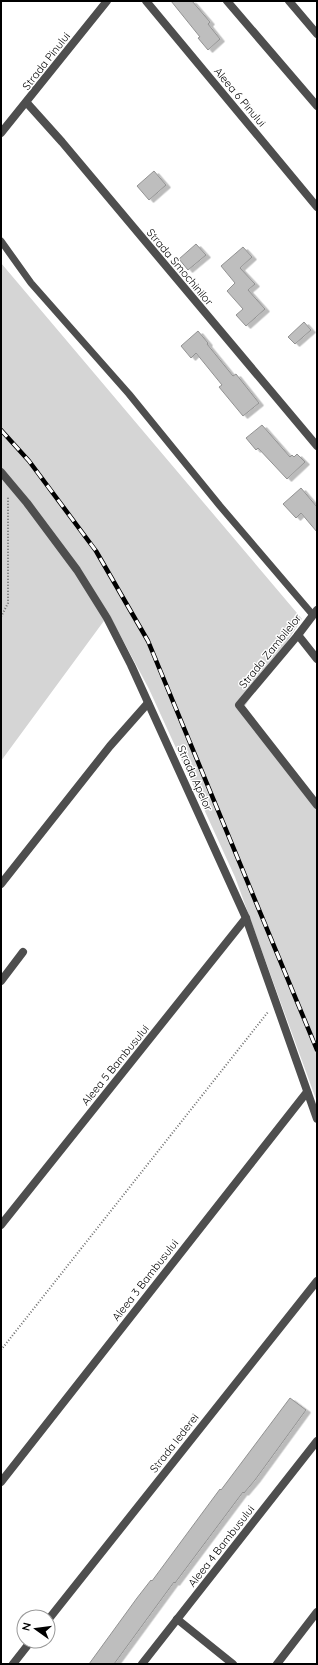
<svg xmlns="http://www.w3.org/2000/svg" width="318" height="1665" viewBox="0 0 318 1665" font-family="Quicksand,sans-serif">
<defs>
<filter id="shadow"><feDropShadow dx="4.5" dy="2.5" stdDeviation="0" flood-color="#0004"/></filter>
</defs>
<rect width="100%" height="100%" fill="#fff"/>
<polygon fill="#d5d5d5" points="1,263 302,619 241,712 317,804 317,1102 235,877 149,689 109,614 1,761"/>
<g fill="#bebebe" stroke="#929292" filter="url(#shadow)">
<polygon points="171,1 192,1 210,22 208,24 220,39 208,50 198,38 200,37"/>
<polygon points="154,171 166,185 149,200 137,186"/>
<polygon points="196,244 206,255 188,270 179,259"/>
<polygon points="243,247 252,257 240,268 255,284 248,290 265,309 246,326 236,315 243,309 227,291 235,283 221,266"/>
<polygon points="304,322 311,330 295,344 288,337"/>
<polygon points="198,331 208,343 207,344 233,376 236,374 259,403 243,416 219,387 222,385 196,353 191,358 181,346"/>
<polygon points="262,425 290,457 292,455 294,457 297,454 305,462 287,479 258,448 256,450 246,438"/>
<polygon points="301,488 317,507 317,532 301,513 296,518 283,504"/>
<polygon points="290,1398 306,1410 255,1480 244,1493 243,1492 175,1583 174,1582 114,1664 89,1664 137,1598 151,1580 152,1581 220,1489 221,1490"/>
</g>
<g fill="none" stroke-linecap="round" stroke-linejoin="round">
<g stroke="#707070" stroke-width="2" stroke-dasharray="1 2" stroke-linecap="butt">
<polyline points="1,617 8,603 8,496"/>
<polyline points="1,1350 268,1012"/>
</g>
<polyline stroke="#4e4e4e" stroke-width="7" points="1,241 31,283 129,394 220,506 313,615"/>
<g stroke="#4e4e4e" stroke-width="8">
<polyline points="146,1 317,207"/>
<polyline points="227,1 317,106"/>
<polyline points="289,1 317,34"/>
<polyline points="27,103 62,142 317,446"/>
<polyline points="1,133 107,1"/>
<polyline points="1,472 27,503 77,570 107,618 131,665 246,918 317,1119"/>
<polyline points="317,610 298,635 239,705 317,805"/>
<polyline points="298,635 317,659"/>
<polyline points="1,884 110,746 148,703"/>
<polyline points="1,981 23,952"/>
<polyline points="1,1225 246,918"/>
<polyline points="1,1482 307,1092"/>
<polyline points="177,1619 233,1664"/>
<polyline points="48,1620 317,1281"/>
<polyline points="13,1664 31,1641"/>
<polyline points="142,1664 317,1441"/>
<polyline points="277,1664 317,1612"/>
</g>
<defs>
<polyline id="rail" points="1,430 29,461 96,551 148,641 317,1050"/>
</defs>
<use href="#rail" stroke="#000" stroke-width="4.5"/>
<use href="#rail" stroke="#fff" stroke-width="3" stroke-dasharray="9" stroke-linecap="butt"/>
</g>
<g text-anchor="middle" stroke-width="3" stroke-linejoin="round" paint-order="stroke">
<g font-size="11" fill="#000" stroke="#fff">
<text transform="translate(46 61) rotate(-52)" y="4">Strada Pinului</text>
<text transform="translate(240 97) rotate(50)" y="4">Aleea 6 Pinului</text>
<text transform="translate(180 267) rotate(50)" y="4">Strada Smochinilor</text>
<text transform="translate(270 651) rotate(-51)" y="4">Strada Zambilelor</text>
<text transform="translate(195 778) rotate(66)" y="4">Strada Apelor</text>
<text transform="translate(115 1065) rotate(-51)" y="4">Aleea 5 Bambusului</text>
<text transform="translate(145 1280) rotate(-52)" y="4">Aleea 3 Bambusului</text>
<text transform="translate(174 1443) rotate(-52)" y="4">Strada Iederei</text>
<text transform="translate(221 1546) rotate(-52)" y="4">Aleea 4 Bambusului</text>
</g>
</g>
<rect width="318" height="1665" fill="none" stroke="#000000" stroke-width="4"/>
<g transform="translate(36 1629) rotate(284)"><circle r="19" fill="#ffffff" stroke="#999999"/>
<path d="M0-3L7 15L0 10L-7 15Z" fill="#000000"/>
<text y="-6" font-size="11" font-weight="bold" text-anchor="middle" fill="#000000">N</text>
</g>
</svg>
